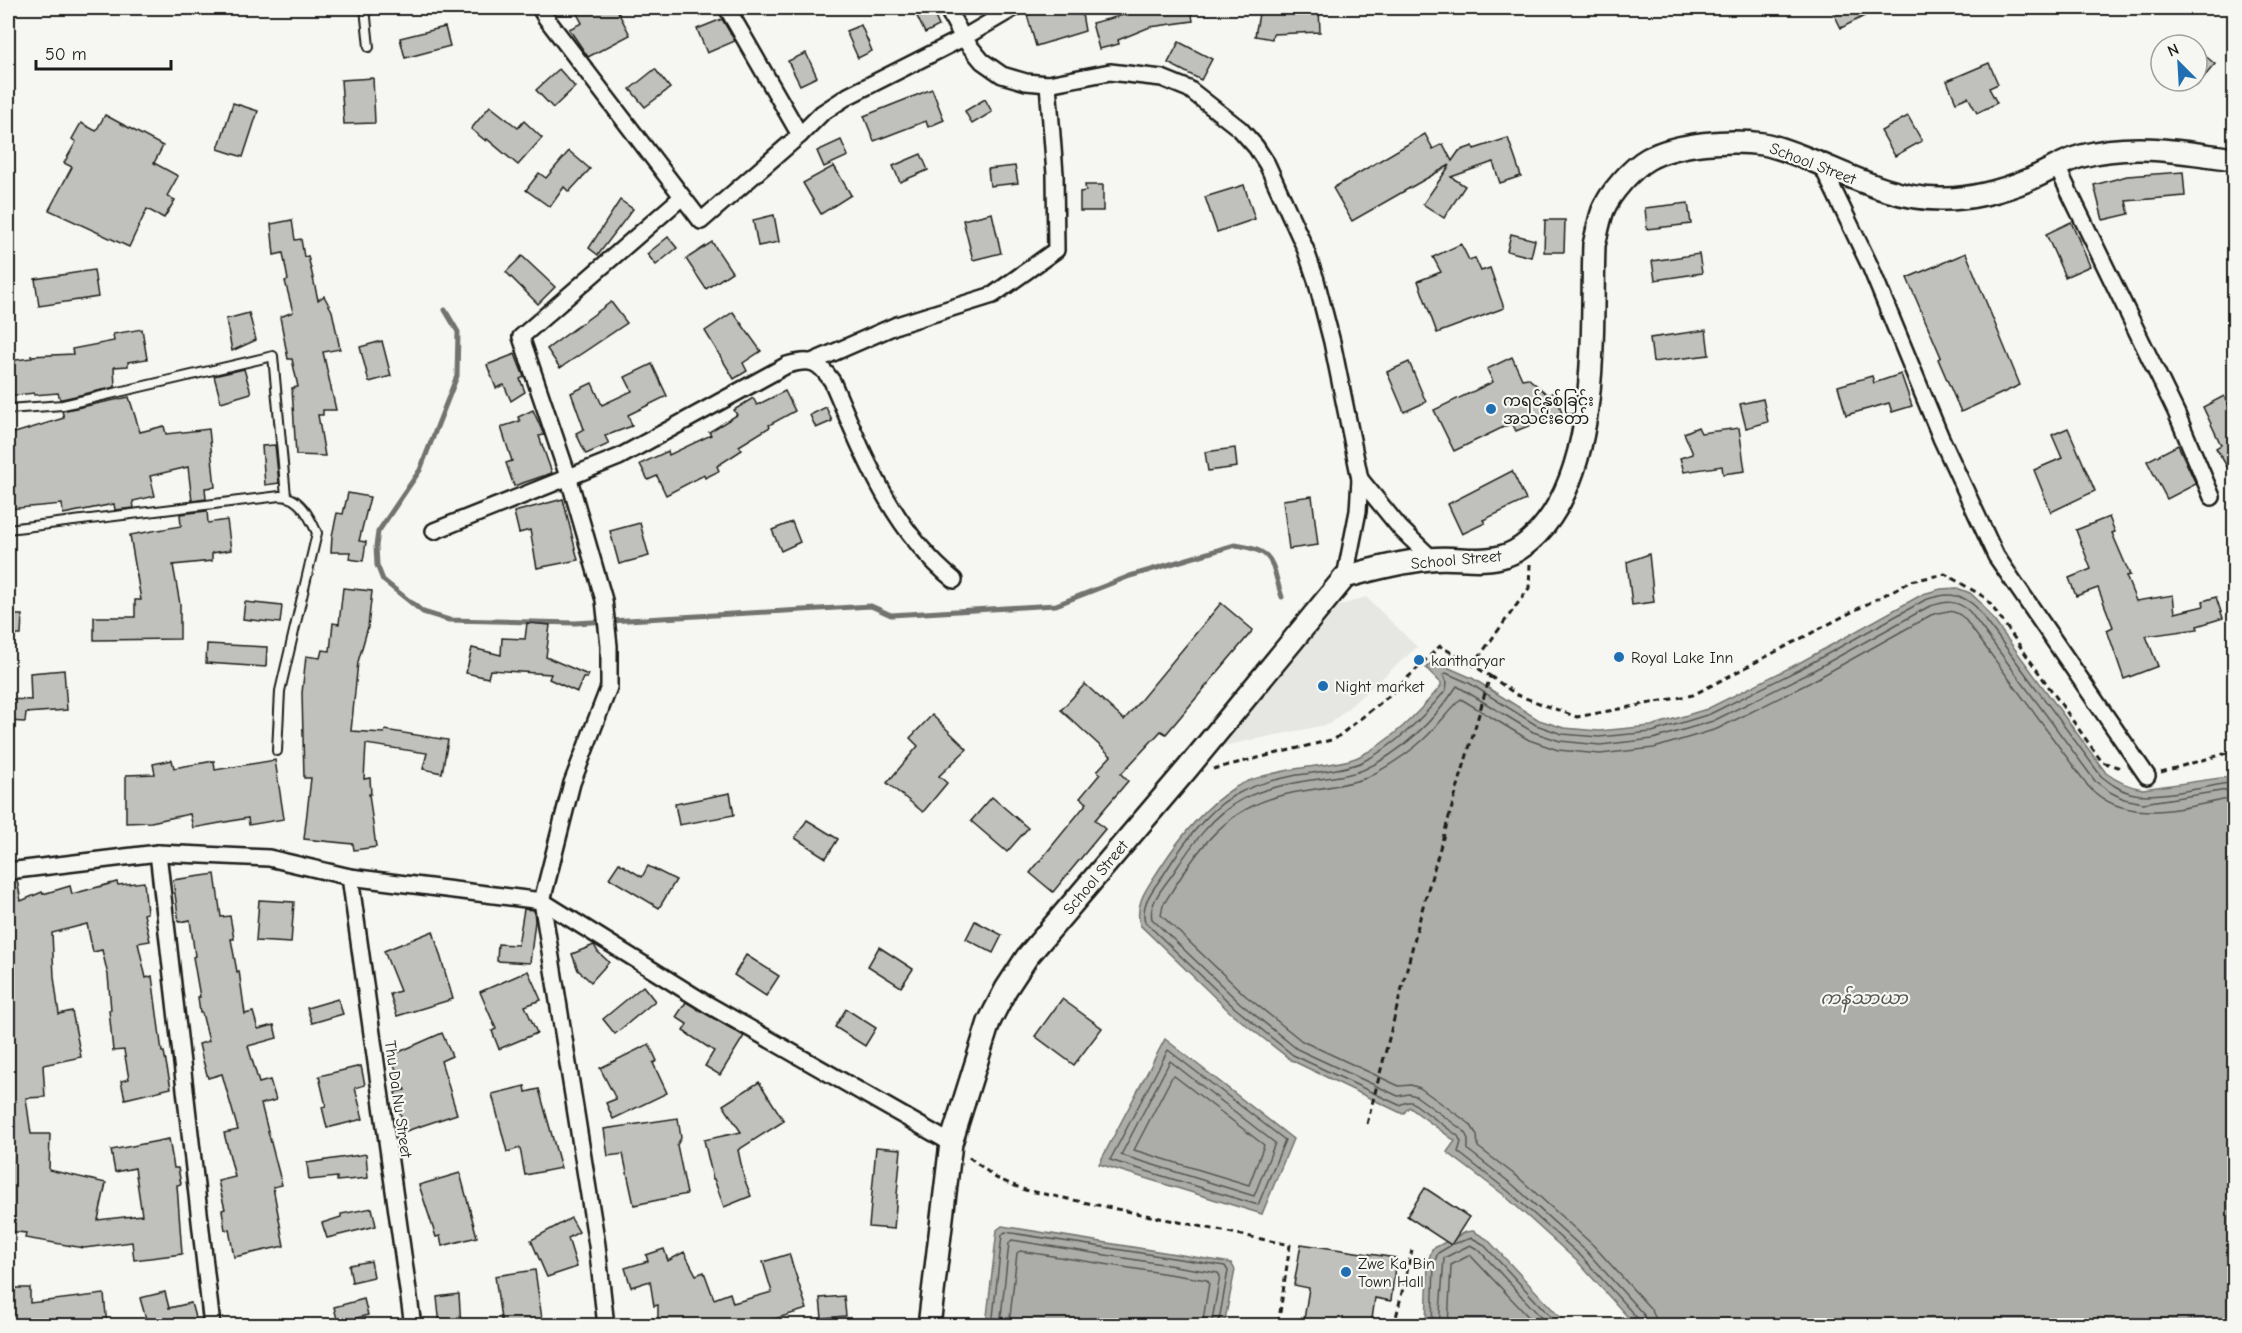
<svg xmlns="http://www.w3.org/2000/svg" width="2242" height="1333" viewBox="0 0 2242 1333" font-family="'Comic Neue','Noto Sans Myanmar',sans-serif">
<rect width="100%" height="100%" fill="#f6f6f2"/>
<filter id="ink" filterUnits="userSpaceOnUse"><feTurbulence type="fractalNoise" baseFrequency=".0167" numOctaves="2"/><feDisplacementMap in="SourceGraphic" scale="12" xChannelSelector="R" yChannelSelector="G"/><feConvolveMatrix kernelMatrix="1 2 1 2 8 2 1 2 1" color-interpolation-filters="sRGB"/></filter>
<g filter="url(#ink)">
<polygon fill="#e6e6e2" points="1366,597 1417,647 1330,724 1222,746 1336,607"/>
<g fill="#acaca9" stroke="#727271" stroke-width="1.5">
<path d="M1957,588L1970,593L1981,603L2106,773C2118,782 2129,787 2143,789L2234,776V1325H1635L1578,1262L1504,1195L1447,1152L1455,1141L1409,1107L1403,1114L1291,1060L1231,1013L1140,925C1134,902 1148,887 1160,868C1180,837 1203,808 1234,788C1252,777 1276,773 1295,769C1312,766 1343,764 1358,757C1392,741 1417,714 1441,686V683L1426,668L1433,661L1472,678L1539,720L1564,728L1599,731L1651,726L1707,709L1799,663L1923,594L1941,589Z"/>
<polygon points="1165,1039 1293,1139 1262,1214 1099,1164"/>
<polygon points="1002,1226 1231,1263 1235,1270 1224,1325 986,1325 997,1230"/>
<polygon points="1473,1231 1487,1239 1567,1325 1426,1326 1428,1262 1432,1249 1465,1232"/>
</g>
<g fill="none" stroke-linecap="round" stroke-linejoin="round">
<g stroke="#565654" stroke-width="1.5">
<polygon points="1168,1050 1285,1140 1258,1205 1110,1160"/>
<polygon points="1170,1061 1275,1143 1254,1196 1121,1155"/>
<polygon points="1173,1075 1264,1145 1249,1185 1134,1150"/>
<polyline points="1453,1244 1472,1238 1483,1244 1559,1326"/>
<polyline points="992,1326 1002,1235 1005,1232 1225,1266 1228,1271 1218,1326"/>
<polyline points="1000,1326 1009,1243 1012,1240 1218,1273 1220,1276 1211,1326"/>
<polyline points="1009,1326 1017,1253 1020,1251 1207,1280 1209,1283 1202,1326"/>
<polyline points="1432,1326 1434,1263 1438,1253 1450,1246"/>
<polyline points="1439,1326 1444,1258 1470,1245 1479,1250 1549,1326"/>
<polyline points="1448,1326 1451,1265 1470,1255 1537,1326"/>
<path d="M1639,1326L1638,1319L1582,1257L1508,1191L1458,1152L1461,1142L1458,1136L1412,1102H1407L1399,1105L1293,1055L1235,1008L1145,922C1140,904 1154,888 1164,874C1182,845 1209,806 1241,792C1259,783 1278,779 1297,775C1316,772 1343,770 1360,763C1395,747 1422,718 1446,690L1447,682L1443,675L1446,673L1469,683L1536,725L1562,734L1599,737L1652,732L1710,714L1802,668L1925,600C1946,593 1960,592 1976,607L2101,776C2110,783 2119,790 2130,793C2154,800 2208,786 2234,782"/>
<path d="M1647,1326L1644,1315L1587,1252L1513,1185L1468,1150V1139L1464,1131L1416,1096L1409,1094L1398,1096L1297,1049L1240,1003L1152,919C1148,904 1164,886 1172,875C1190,847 1213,814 1243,799C1262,789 1284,785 1305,781C1323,778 1346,777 1363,770C1401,753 1435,720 1457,686L1533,732L1560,741L1600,745L1653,739L1713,721L1805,675L1928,607C1945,601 1957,599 1970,612L2095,781L2110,792L2124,799L2143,803L2234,789"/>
<path d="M1656,1326L1655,1317L1651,1309L1593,1245L1519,1178L1478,1147L1477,1135L1470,1124L1420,1088L1411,1085L1399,1086L1302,1041L1246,996L1161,915L1163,905C1198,850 1223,806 1292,793C1311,789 1352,785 1368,777C1387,767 1408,754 1424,739C1437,727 1448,711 1461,699L1529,740L1558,750L1600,754L1654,748L1717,729L1809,683L1931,615C1944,611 1953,608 1964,618L2088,786C2126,828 2187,806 2234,798"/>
</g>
<path stroke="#727271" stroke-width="5" d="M445,310L458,332L457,376L420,470L378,532L376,546L377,565L383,580L423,612L449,620L575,623L871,606L891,615L1056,605L1130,576L1235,545C1277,551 1270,561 1282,597"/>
</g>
<g fill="#c0c0bd" stroke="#1c1c1c" stroke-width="1.5">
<polygon points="574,8 616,8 630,35 588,57 569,29 582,23"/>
<polygon points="913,8 931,8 939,26 925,33"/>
<polygon points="1071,8 1081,8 1085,31 1036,46 1027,15 1041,11 1042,13"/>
<polygon points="1130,8 1191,8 1193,21 1150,27 1118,40 1119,44 1099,49 1092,23 1132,13"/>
<polygon points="1260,8 1319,8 1320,32 1273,34 1272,39 1255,36"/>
<polygon points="1831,8 1880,8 1841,28"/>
<polygon points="722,19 735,41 707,53 697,29"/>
<polygon points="861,25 872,51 858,58 846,31"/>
<polygon points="445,27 450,46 405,58 400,38"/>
<polygon points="1179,42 1212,59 1201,80 1168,63"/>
<polygon points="2197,49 2215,64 2197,85"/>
<polygon points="806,53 817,77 800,85 788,61"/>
<polygon points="1989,63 1998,84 1989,88 1997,103 1977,113 1968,97 1956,102 1947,81"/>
<polygon points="559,69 575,87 553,108 536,90"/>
<polygon points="655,69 670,88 645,107 630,89"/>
<polygon points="373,78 375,123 344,124 341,80"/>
<polygon points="932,89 944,120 928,127 926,121 874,141 864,116"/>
<polygon points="985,99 992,112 972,124 965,111"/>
<polygon points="233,103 258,111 243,157 218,149"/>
<polygon points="490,106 518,128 524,121 542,138 518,165 487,139 486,141 471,129"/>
<polygon points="105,115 163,146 154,163 178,176 167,196 175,200 164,218 147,209 129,247 49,210 72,167 64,163 76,142 72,139 81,123 96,131"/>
<polygon points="1908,116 1922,141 1895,156 1881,131"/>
<polygon points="1425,134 1433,149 1443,144 1452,161 1459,151 1473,146 1474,149 1508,138 1521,176 1500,183 1493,162 1451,177 1465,186 1444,218 1423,204 1450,165 1352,221 1333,188"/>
<polygon points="841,140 848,156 824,167 817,151"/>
<polygon points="569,151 590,169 569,192 564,187 550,207 526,190 539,173 546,178"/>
<polygon points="921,154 928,170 900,182 893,166"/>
<polygon points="834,166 851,195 821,214 803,183"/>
<polygon points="1015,166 1018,183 990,186 988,169"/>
<polygon points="2183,172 2185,196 2126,201 2129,214 2103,220 2094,185 2127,176"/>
<polygon points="1085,185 1103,185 1103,211 1080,211 1080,192 1086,191"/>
<polygon points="1244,185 1255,219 1217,232 1205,197"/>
<polygon points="620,200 633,209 598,255 589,248"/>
<polygon points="1688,203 1691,224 1647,229 1645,208"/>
<polygon points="992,213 1001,253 973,260 963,220"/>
<polygon points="774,215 779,242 758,246 753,220"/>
<polygon points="292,220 295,240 301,239 304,257 308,256 318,300 324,296 332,311 340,349 323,352 336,410 323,410 323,415 318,415 325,456 296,455 292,388 298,387 292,359 288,359 280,317 293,312 285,281 288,280 283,253 274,255 271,224"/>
<polygon points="1545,220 1565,220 1564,252 1544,252"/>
<polygon points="2071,222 2090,266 2065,277 2046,234"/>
<polygon points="1511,234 1535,240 1531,257 1507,251"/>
<polygon points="668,237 677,248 656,265 647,254"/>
<polygon points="712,242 732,272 706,289 686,259"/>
<polygon points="1461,244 1469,260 1475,258 1481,271 1490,268 1504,308 1437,333 1418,281 1441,272 1433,257"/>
<polygon points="1966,253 2020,385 1961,412 1938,359 1941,357 1907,278"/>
<polygon points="1699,254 1702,273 1655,280 1652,261"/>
<polygon points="522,256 555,287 538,304 506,272"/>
<polygon points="94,270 98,297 39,306 35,279"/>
<polygon points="611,302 627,323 560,368 547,349"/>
<polygon points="733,312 761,351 743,363 747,371 734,379 705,331"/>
<polygon points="249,313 256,340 232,351 226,319"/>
<polygon points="142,329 147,359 128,362 128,366 114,367 115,387 62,399 60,399 58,393 34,395 34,393 8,396 8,361 32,358 31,356 73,354 72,349 114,341 113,334"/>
<polygon points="1706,330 1709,355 1653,362 1650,338"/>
<polygon points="382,341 391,376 369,382 360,347"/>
<polygon points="515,354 524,377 520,379 525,392 511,401 504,385 496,388 487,365"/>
<polygon points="1512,357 1522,379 1528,378 1548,395 1554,392 1562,412 1516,431 1512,423 1454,451 1434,410 1493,382 1487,369"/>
<polygon points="1409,362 1426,402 1404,412 1387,372"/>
<polygon points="652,364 667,396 628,415 632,426 605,436 609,444 586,454 576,433 584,429 571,393 592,383 602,405 632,391 625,377"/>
<polygon points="244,369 251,393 221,402 214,376"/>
<polygon points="1901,374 1912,406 1892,412 1889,403 1846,415 1838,386 1872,376 1874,383"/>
<polygon points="785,391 795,411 769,425 770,427 739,446 742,450 717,466 719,471 705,478 704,475 666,495 657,476 648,480 640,464 668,451 669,455 711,435 709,432 737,415 734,410 753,398 757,405"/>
<polygon points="2224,396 2235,418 2235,480 2216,448 2221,445 2203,407"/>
<polygon points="129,397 140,432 164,426 166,434 209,429 215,487 205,488 206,499 192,501 188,467 150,476 155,496 133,501 134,508 115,510 114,504 63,514 62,504 8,509 8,435 64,418 62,411"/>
<polygon points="1763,399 1768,422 1746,428 1740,404"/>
<polygon points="826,407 832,421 816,428 810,415"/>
<polygon points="533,410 544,435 539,436 552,473 514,486 506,463 512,461 501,427 520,421 518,417"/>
<polygon points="1698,427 1701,433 1739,428 1745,471 1723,474 1722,466 1684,472 1680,458 1693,454 1684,433"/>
<polygon points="2068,428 2095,491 2051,512 2034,470 2062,458 2052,435"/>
<polygon points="275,445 279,483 265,485 262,446"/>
<polygon points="2178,445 2196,484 2167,499 2147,461"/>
<polygon points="1235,448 1237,467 1208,471 1205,452"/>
<polygon points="1512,471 1526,500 1483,520 1485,523 1462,534 1448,504"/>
<polygon points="348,493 370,497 359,541 366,542 363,561 349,559 350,552 331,552 332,536 337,513 343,514"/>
<polygon points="1312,496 1318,545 1289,549 1283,500"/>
<polygon points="563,499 578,560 537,568 530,530 519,533 514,512"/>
<polygon points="207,511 208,523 227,520 231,550 212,553 212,561 173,565 180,604 180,639 94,640 94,617 135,617 135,600 141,600 130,535 181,526 180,514"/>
<polygon points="2109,517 2115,532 2112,533 2130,575 2126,576 2136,601 2173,595 2175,613 2204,606 2203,601 2216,597 2223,618 2197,626 2198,629 2146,636 2158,666 2124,679 2107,630 2113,627 2098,588 2076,596 2069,578 2091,569 2076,530"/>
<polygon points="792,522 800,542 781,551 772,530"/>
<polygon points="640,523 649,556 619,564 610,531"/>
<polygon points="1649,554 1654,602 1632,605 1627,562"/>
<polygon points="343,588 372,591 368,627 358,662 351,731 384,733 385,730 448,740 442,773 423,769 427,753 366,744 364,779 370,778 371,794 369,794 376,847 354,850 353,844 304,839 311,778 304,778 302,693 306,656 320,658 322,650 330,651 333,623 339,624"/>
<polygon points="245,602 282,606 280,623 243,619"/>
<polygon points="1221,603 1253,630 1166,734 1161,731 1121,774 1128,781 1095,820 1105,829 1053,892 1030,873 1087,803 1080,798 1100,774 1097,771 1111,756 1061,710 1085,684 1124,720"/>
<polygon points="8,615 22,615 21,635 8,635"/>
<polygon points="527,623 550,625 546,657 588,675 587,678 583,678 577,692 549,679 551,674 490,670 488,678 466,673 472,648 501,655 502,638 525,639"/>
<polygon points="207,644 267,647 266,667 206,663"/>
<polygon points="64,670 67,710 26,713 25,722 8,721 8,699 31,700 30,673"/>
<polygon points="932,715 967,749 939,776 947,783 923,812 887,783 918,746 910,738"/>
<polygon points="172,760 174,768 214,761 215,770 275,760 284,819 249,825 248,818 193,828 190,814 151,822 126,823 126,775 155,774 153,764"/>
<polygon points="730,793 734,815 679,825 675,804"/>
<polygon points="992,797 1028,828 1007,852 971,821"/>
<polygon points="807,820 838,839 826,858 795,838"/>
<polygon points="619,863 642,877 648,866 676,880 659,908 609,878"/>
<polygon points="215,874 221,917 230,916 234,939 231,939 237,972 239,971 245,1014 253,1012 258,1029 274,1025 277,1038 248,1046 259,1083 270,1080 276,1100 261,1104 282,1185 273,1187 284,1246 234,1257 229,1229 225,1230 222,1210 225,1209 218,1181 235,1177 224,1133 238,1130 222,1074 208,1078 202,1057 199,1044 209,1041 202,1013 200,1013 198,997 200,997 193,957 195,956 190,920 179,922 173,880"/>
<polygon points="17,880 21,901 42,892 43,894 70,886 72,894 117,882 118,885 144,882 147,913 144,914 150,941 138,943 146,978 152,976 162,1052 164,1052 171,1088 125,1099 121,1081 129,1079 124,1050 113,1051 109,1010 111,1010 108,975 102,950 93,952 87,924 52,933 54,977 59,1014 72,1011 81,1057 43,1065 45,1097 26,1098 31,1134 50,1134 49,1170 106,1183 98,1220 142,1215 135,1168 115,1172 111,1150 169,1139 174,1168 178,1168 181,1184 177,1185 182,1254 134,1260 132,1242 84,1248 25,1238 26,1233 8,1231 8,881"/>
<polygon points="259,900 294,902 291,943 256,941"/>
<polygon points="524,909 534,910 535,921 530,963 497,961 498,944 518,945"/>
<polygon points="975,921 1002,935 993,953 966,939"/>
<polygon points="433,931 453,999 397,1016 390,994 400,991 384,951"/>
<polygon points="594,945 598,952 609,962 591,982 578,970 572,954"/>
<polygon points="879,947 913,969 901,987 868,966"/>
<polygon points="746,955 779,976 766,996 734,975"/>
<polygon points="528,971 541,1000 525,1006 537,1033 499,1049 492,1031 496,1029 480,992"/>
<polygon points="643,986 655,1001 615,1034 603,1019"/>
<polygon points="338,999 343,1014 312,1023 307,1008"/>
<polygon points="1062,999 1102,1028 1074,1065 1035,1036"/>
<polygon points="686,1002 744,1036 720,1075 705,1066 714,1051 683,1031 687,1024 676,1017"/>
<polygon points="846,1009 876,1028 865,1046 835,1027"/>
<polygon points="442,1033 452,1056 441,1061 457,1114 406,1131 399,1110 395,1092 405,1090 390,1056"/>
<polygon points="649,1044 657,1061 653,1063 667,1093 613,1119 606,1103 616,1099 600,1068"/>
<polygon points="361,1066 365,1085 355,1088 363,1119 327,1128 322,1107 326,1106 319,1076"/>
<polygon points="759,1082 784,1121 738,1150 744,1178 751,1196 724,1207 714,1179 713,1179 704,1140 741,1132 723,1105"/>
<polygon points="525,1086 526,1092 539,1089 561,1168 525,1175 520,1148 507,1152 492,1094"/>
<polygon points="678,1118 681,1138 677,1145 687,1194 634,1205 623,1154 608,1156 604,1129"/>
<polygon points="876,1147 901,1149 894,1229 869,1227"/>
<polygon points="366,1154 368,1178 337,1181 337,1177 309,1180 307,1163"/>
<polygon points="460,1173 477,1237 442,1246 440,1236 436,1237 419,1185"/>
<polygon points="1425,1188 1469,1217 1451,1245 1407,1216"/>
<polygon points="372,1208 376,1226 327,1238 322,1223 341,1217 341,1214"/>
<polygon points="571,1218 579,1232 568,1238 577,1267 547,1277 531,1240"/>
<polygon points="1301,1244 1396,1258 1391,1301 1375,1298 1371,1326 1303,1326 1309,1288 1294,1285"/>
<polygon points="664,1249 668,1261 684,1252 696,1275 704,1272 714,1299 730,1293 733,1303 772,1292 763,1262 789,1254 807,1309 752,1326 658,1326 658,1305 654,1306 650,1281 631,1287 625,1268 648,1261 646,1255"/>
<polygon points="371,1261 374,1277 352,1282 349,1265"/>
<polygon points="535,1270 543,1326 502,1326 495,1276"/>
<polygon points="8,1288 30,1288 30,1303 104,1294 107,1326 8,1326"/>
<polygon points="165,1292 169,1308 191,1303 196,1321 177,1326 148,1326 140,1298"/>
<polygon points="459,1294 461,1326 440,1326 437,1297"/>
<polygon points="844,1296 846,1316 822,1318 820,1298"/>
<polygon points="364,1299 368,1315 338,1323 334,1307"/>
</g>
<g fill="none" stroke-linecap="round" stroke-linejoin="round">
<defs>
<g id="lane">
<polyline points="365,8 369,47"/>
<polyline points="8,409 63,405 273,356 286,496"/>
<path d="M8,529L280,496C300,496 310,518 317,533L280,691L277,751"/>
</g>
<g id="street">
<polyline points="540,8 546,18 701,221 800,135 822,113 848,96 963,38 1014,8"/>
<polyline points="727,8 800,135"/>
<polyline points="947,8 963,38 982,61 1002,75 1026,82 1048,84 1110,72 1162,78 1189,89 1240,129 1256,147 1267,164 1305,248 1316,280 1332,342 1360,479 1358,511 1345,577"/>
<polyline points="1821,164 1870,266 1941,438 1996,556 2147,776"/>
<polyline points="2057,167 2176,412 2212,497"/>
<polyline points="812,362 897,325 993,295 1056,250 1055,174 1048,84"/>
<polyline points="1360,479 1400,528 1432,559"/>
<path d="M434,531L619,457L787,365C811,358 818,361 832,381C863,453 891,529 954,580"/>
<polyline points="158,853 212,1326"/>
<polyline points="8,871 158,853 269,858 350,877 542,901 707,1004 951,1143"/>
<polyline points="350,877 413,1326"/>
<polyline points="606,1326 597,1245 542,901 572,783 609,687 609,646 604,600 569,479 521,337 682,197"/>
</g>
<path id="secondary" d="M929,1326L951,1143L989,1022L1006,989L1027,957L1187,769L1345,577C1373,569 1401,562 1430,559C1456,556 1482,564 1507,555C1519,551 1528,543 1537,534C1601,467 1591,332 1594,245C1597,233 1599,221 1603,210C1610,193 1632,168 1648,159C1677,143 1730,139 1763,144C1775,146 1787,151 1798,155C1844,172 1889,199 1940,199C1968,200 2002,191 2028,180C2046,173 2063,161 2082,156C2133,142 2183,152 2234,159"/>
</defs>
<use href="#lane" stroke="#1c1c1c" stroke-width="12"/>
<use href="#street" stroke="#1c1c1c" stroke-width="20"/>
<use href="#secondary" stroke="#1c1c1c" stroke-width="26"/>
<g stroke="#1c1c1c" stroke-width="3" stroke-dasharray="6 4.5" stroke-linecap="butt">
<polyline points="1490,676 1517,695 1577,717 1693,695 1911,581 1945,574 1986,598 2102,762 2121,768"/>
<polyline points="1213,769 1335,739 1389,696 1440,646 1473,665"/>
<polyline points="2161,772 2234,751"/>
<polyline points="1367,1124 1422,910 1490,676 1473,665 1529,588 1530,564"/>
<polyline points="969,1157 996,1178 1025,1190 1290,1245 1278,1326"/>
<polyline points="1394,1326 1412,1250"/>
</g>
<use href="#lane" stroke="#f6f6f2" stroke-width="8"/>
<use href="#street" stroke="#f6f6f2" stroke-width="15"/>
<use href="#secondary" stroke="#f6f6f2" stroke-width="21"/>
</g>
</g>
<g fill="#1f6fb2" stroke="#f6f6f2" stroke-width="2">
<circle cx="1491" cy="409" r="6"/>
<circle cx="1619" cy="657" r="6"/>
<circle cx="1419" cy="660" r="6"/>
<circle cx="1323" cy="686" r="6"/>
<circle cx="1346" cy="1272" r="6"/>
</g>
<g text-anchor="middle" stroke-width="4.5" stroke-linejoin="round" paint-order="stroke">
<g font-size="16" fill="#1c1c1c" stroke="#f6f6f2">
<text transform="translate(1813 163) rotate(21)" y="6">School Street</text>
<text transform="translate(1456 559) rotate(-5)" y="6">School Street</text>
<text transform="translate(1095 877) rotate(-50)" y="6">School Street</text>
<text transform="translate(399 1099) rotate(82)" y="6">Thu Da Nu Street</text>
</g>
<g font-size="16" fill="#1c1c1c" stroke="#f6f6f2" text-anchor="start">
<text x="1503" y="406">ကရင်နှစ်ခြင်း<tspan x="1503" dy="18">အသင်းတော်</tspan></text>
<text x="1631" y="663">Royal Lake Inn</text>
<text x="1431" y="666">kantharyar</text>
<text x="1335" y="692">Night market</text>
<text x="1358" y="1269">Zwe Ka Bin<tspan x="1358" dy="18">Town Hall</tspan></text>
</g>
<g font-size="18" font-style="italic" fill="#565654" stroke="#f6f6f2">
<text x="1864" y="1004">ကန်သာယာ</text>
</g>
</g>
<rect width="2242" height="1333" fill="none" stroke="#f6f6f2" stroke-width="30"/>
<rect x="15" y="15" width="2212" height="1303" fill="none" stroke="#1c1c1c" stroke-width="2" filter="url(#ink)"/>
<g transform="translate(2179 63) rotate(336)"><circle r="28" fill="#f6f6f2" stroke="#9f9f9c" stroke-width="1.5"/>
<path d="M0-4.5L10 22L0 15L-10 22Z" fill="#1f6fb2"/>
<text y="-9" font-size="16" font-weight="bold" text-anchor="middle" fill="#1c1c1c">N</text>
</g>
<path d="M36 60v9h135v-9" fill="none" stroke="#1c1c1c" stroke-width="3"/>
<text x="45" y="60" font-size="18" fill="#1c1c1c" stroke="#f6f6f2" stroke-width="4.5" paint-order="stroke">50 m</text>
</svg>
